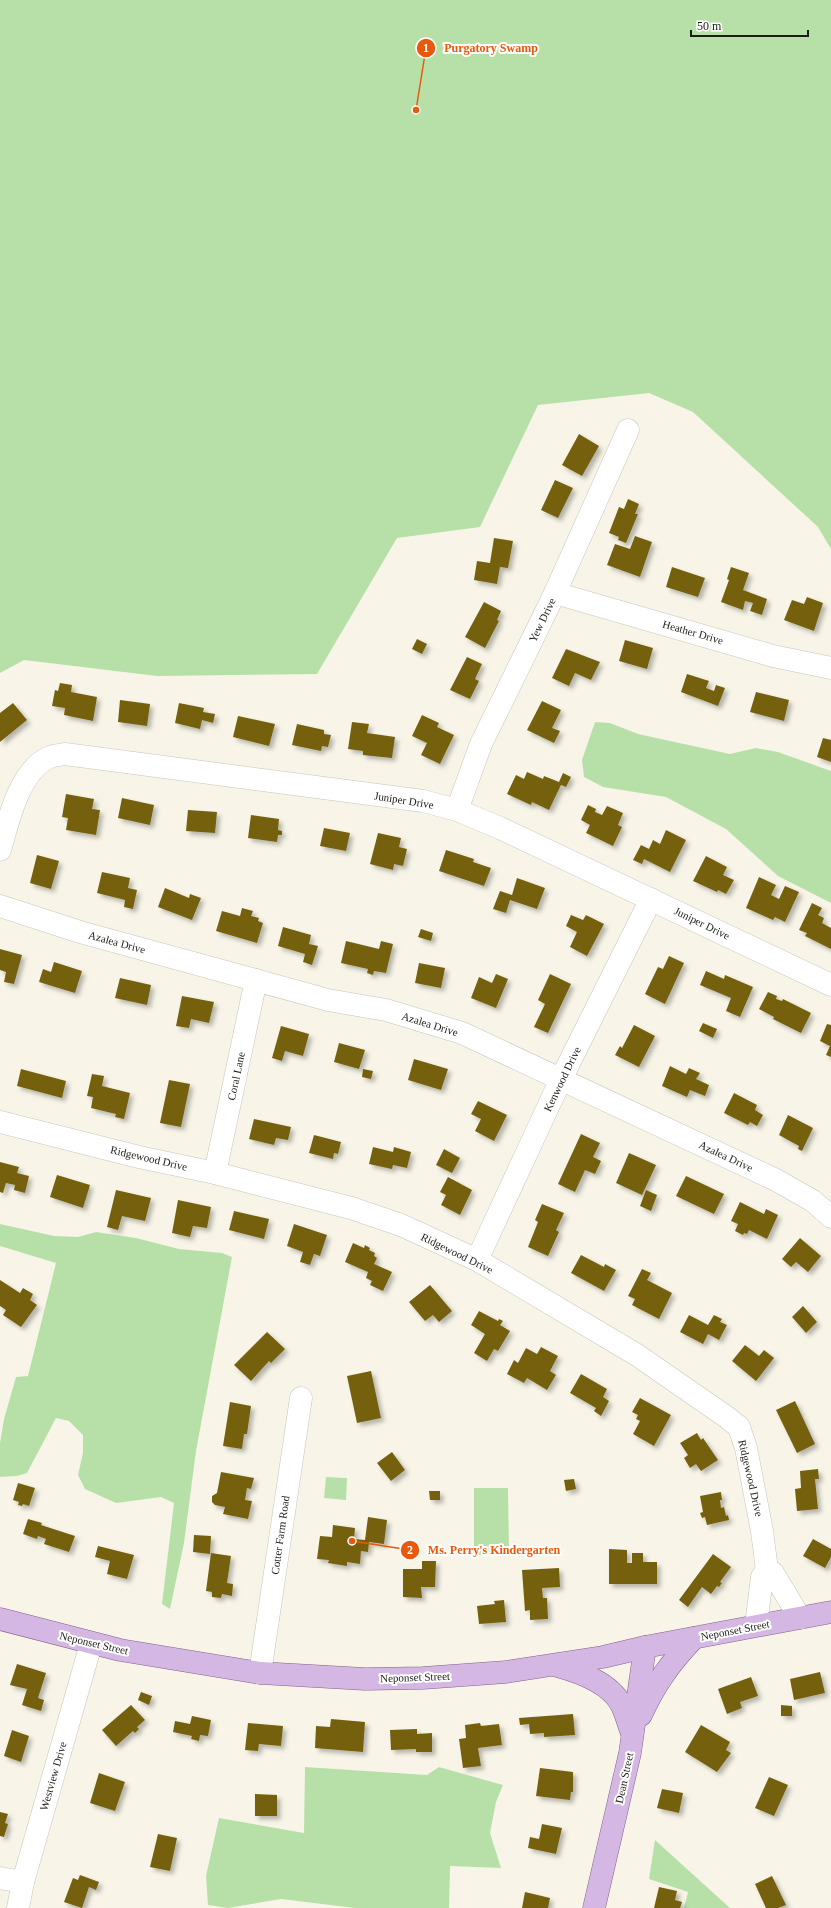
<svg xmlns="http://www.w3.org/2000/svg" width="831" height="1908" viewBox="0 0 831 1908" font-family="Georgia,serif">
<defs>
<filter id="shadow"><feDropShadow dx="3.5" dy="3.5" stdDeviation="2" flood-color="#0004"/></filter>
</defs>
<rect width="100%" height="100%" fill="#f8f5e8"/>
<g fill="#b7e0a8">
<polygon points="0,0 831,0 831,549 818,527 693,412 649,393 538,405 480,527 397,538 317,674 157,676 24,660 0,673"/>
<polygon points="595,722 610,723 638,734 730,754 756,748 778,752 831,771 831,903 778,876 726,829 666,797 603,787 584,777 582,760"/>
<polygon points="0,1224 54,1236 78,1237 96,1232 136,1238 179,1249 222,1253 232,1257 196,1451 184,1543 170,1609 162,1604 174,1503 161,1497 116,1503 85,1489 78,1475 83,1453 83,1435 69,1421 56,1418 27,1473 17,1476 0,1477 0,1443 4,1419 16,1377 28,1376 56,1263 0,1246"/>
<polygon points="326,1477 347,1478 346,1500 324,1498"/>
<polygon points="474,1488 508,1488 509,1554 474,1555"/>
<polygon points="305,1767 427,1775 439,1767 503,1785 496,1802 490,1833 501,1868 450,1866 449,1908 355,1908 281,1899 228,1908 208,1905 206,1876 219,1818 304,1833"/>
<polygon points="655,1840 730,1908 684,1908 688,1892 649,1879"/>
</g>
<g fill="#756110" filter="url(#shadow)">
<polygon points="579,434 599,446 582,476 562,465"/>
<polygon points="555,480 573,488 558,518 541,510"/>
<polygon points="628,499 639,504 635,514 638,514 626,543 618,540 619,537 609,533 619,507 624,509"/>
<polygon points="635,536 652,542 640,577 607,565 615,544 630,549"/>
<polygon points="494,538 513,541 508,568 500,567 497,584 474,580 477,561 490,563"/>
<polygon points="672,567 705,578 698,597 666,587"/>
<polygon points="731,567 749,573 743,590 767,599 762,615 750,611 753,603 745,601 743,610 721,602 729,580 727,579"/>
<polygon points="807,597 823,603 814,631 784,620 792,600 804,604"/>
<polygon points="484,602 501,611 497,620 499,621 485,648 465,637"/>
<polygon points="417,639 427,644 422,654 412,649"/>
<polygon points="625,640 653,648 647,669 619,661"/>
<polygon points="566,649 600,662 591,680 575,673 569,686 552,678"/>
<polygon points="467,657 482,664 475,679 479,681 470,699 450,690"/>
<polygon points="687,674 709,681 706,688 714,691 716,685 725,688 718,706 681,692"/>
<polygon points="60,683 72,685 71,692 97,697 93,721 64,715 65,708 52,706 55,690 58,691"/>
<polygon points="756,692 789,700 784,721 750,712"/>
<polygon points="120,700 150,704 147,726 118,722"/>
<polygon points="542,701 561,710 552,728 560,731 554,743 527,730"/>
<polygon points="13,703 27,720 0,742 0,713"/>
<polygon points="179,703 204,708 203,712 215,714 213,723 202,720 200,729 175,723"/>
<polygon points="422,715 439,723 437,727 454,735 440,764 421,755 427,743 412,736"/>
<polygon points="238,716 275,724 269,746 233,737"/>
<polygon points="352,722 369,724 367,733 395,737 392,758 363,755 363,751 348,749"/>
<polygon points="297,724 324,730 324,734 331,735 328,747 322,746 321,751 292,745"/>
<polygon points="823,738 831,740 831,762 817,757"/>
<polygon points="527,772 543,779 544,776 559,782 563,773 571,777 566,787 561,785 549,810 532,802 531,805 507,794 516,775 524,779"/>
<polygon points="66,794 94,799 92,809 100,810 96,835 66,830 68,818 62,817"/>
<polygon points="122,798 154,805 150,825 118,818"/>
<polygon points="588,805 596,809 595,812 602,815 607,806 623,813 618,825 622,827 613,846 586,833 590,825 581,820"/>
<polygon points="188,810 217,812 215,833 186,831"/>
<polygon points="251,815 279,819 278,830 282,831 282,835 278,835 277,842 248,838"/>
<polygon points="324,828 350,833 346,851 320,846"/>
<polygon points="666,830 686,840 670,872 644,859 642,864 633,860 641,845 649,849 653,840 660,844"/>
<polygon points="378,833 401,838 399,847 407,849 403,866 394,864 393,870 370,864"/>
<polygon points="446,850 474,859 473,862 491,868 484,886 439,871"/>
<polygon points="37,855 59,861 51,889 30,883"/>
<polygon points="706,856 727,867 723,875 734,880 726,894 718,890 717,892 693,881"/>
<polygon points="102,872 130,878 128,888 137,890 133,909 124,907 125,900 97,893"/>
<polygon points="759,877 776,885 771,895 779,899 785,886 799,892 785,922 775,917 773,920 746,908"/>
<polygon points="517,878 545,888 537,909 510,900 506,913 493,909 500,891 512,895"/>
<polygon points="165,888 189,898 190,894 201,898 192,920 158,907"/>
<polygon points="812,903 822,908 818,915 824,918 822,923 831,928 831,949 805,936 807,933 799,930"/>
<polygon points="242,908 253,911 251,916 259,918 258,921 263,923 257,943 216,931 222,911 240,916"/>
<polygon points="571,915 583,920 586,915 604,924 587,956 570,947 577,932 566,926"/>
<polygon points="283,927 311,935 309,944 318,946 312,965 303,962 305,954 278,946"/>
<polygon points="421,929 433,933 431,941 418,937"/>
<polygon points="346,941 379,949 381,941 393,944 386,973 374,971 373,975 367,973 368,969 341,963"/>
<polygon points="0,949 22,955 14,984 4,982 6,972 0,970"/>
<polygon points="669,956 684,963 665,1004 645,994 658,967 663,969"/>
<polygon points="54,962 82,971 75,993 39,982 43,969 51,972"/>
<polygon points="419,963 445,968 441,988 415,983"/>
<polygon points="706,971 724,979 725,975 753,987 740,1017 726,1011 731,998 700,985"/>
<polygon points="496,974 508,979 496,1008 471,998 479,977 492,983"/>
<polygon points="550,974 571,984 548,1033 534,1027 545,1004 538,1000"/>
<polygon points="120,978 151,985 147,1005 115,998"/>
<polygon points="768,992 777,996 776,999 782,1001 783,999 811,1013 801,1033 773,1019 774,1017 759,1009"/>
<polygon points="182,996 214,1002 209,1023 191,1019 189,1028 176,1026"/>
<polygon points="703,1023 717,1029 713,1038 699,1031"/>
<polygon points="827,1024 831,1025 831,1057 826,1055 830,1046 820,1041"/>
<polygon points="634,1025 655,1036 639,1067 615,1055 620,1046 622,1048"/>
<polygon points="281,1026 309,1034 303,1056 285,1051 282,1061 272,1058"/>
<polygon points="339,1043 365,1050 359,1069 334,1062"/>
<polygon points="414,1059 448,1069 441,1090 408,1080"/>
<polygon points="670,1066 686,1074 689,1068 700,1073 696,1079 709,1085 705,1096 690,1090 687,1097 662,1086"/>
<polygon points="21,1069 66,1081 62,1098 17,1086"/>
<polygon points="363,1069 373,1071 371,1079 362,1077"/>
<polygon points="92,1074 104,1076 102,1086 130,1093 124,1119 115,1117 116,1114 91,1108 93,1097 87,1096"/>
<polygon points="169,1080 190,1084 181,1127 160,1123"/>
<polygon points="734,1093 757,1105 755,1110 763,1115 757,1126 750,1122 748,1125 724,1113"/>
<polygon points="478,1101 507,1115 494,1141 475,1131 481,1119 471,1114"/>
<polygon points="788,1115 813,1128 802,1151 798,1149 799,1146 779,1135"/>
<polygon points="254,1119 291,1127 288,1140 276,1138 274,1145 249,1139"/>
<polygon points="581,1134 600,1143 593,1157 601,1161 595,1174 585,1170 575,1192 558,1184"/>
<polygon points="314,1135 341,1142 338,1154 334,1153 333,1159 309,1153"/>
<polygon points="373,1147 393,1152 394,1147 411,1152 407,1168 393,1165 392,1169 369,1164"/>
<polygon points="444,1149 460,1158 452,1173 436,1165"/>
<polygon points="629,1153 656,1165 642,1195 616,1183"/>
<polygon points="0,1162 19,1167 17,1173 29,1176 25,1193 14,1190 15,1185 6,1183 3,1193 0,1192"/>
<polygon points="57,1175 90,1185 83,1208 50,1197"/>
<polygon points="686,1176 724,1194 714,1214 676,1196"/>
<polygon points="448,1177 472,1190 460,1215 441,1205 446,1195 440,1192"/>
<polygon points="116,1190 151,1198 145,1221 122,1216 118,1230 107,1227"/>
<polygon points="646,1190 657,1195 651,1211 640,1206"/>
<polygon points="178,1200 211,1207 207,1228 193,1226 190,1237 172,1233"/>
<polygon points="740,1202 764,1214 766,1209 778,1215 767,1239 749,1230 747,1234 744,1233 743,1235 735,1231 738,1224 731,1221"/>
<polygon points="542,1204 564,1213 556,1230 559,1232 548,1256 528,1247 538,1222 535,1220"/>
<polygon points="234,1211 269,1219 264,1239 229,1230"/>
<polygon points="294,1224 327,1235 320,1256 314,1254 310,1265 300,1262 303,1252 287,1246"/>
<polygon points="800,1238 821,1256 808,1272 796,1262 791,1267 782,1259"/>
<polygon points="353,1243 364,1248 365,1245 370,1248 369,1250 375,1253 374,1256 377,1258 374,1264 392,1272 383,1291 370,1285 372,1281 366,1278 368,1272 345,1262"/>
<polygon points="581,1255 604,1267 605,1264 616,1270 604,1291 571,1273"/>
<polygon points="642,1269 651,1273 647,1280 672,1293 659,1319 632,1305 635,1299 628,1296"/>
<polygon points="0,1280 20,1293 23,1288 33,1294 30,1300 37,1305 21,1327 3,1315 6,1310 0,1306"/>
<polygon points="430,1285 452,1311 439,1322 433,1315 425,1321 409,1302"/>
<polygon points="803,1306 817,1322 806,1333 792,1317"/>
<polygon points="479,1311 498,1321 499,1319 503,1321 500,1325 510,1331 498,1351 494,1349 487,1361 474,1353 485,1334 471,1325"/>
<polygon points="689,1315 708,1325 714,1315 722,1319 720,1322 727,1325 719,1340 708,1334 703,1344 680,1332"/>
<polygon points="267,1332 285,1349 271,1363 269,1361 251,1381 234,1365"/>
<polygon points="745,1345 759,1356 764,1350 774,1358 756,1381 732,1361"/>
<polygon points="541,1347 558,1356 550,1371 556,1375 547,1390 527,1378 524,1383 507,1374 514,1360 518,1363 526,1348 537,1354"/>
<polygon points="371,1371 381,1418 357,1423 347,1376"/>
<polygon points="581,1374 607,1389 603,1397 609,1401 601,1416 594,1411 596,1408 570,1393"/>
<polygon points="640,1398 671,1415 654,1446 633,1434 640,1421 636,1419 638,1415 632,1412"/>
<polygon points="795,1401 815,1444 797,1453 776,1410"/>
<polygon points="230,1402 251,1406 247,1434 244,1434 242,1449 223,1446"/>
<polygon points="697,1433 701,1440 703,1438 718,1460 701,1471 696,1464 690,1468 684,1458 688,1455 680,1443"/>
<polygon points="392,1452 405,1470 391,1481 377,1463"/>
<polygon points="818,1469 819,1479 815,1479 818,1509 797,1511 795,1489 801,1488 800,1471"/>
<polygon points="221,1472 254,1478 251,1489 247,1488 245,1500 252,1501 248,1519 223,1514 225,1507 215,1505 212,1502 212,1496 217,1493"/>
<polygon points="574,1479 576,1489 566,1491 564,1480"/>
<polygon points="18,1483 35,1488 29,1506 23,1504 22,1506 18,1505 19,1502 13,1500"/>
<polygon points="429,1491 440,1491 440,1500 430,1500"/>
<polygon points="721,1492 722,1500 720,1500 721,1508 724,1507 726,1516 728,1515 729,1520 707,1525 705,1517 702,1518 700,1513 703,1512 700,1496"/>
<polygon points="368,1517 387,1520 384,1544 369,1542 368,1552 361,1551 360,1564 347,1562 347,1566 328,1563 329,1560 317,1559 320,1536 332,1537 333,1525 355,1528 354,1539 365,1540"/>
<polygon points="28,1519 42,1523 41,1525 75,1536 69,1552 44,1544 46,1539 38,1536 37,1539 23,1534"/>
<polygon points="194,1535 211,1536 210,1554 193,1552"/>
<polygon points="813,1539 831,1549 831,1557 825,1568 803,1556"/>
<polygon points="98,1546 134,1555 127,1579 107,1574 110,1561 95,1557"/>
<polygon points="609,1549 627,1550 627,1563 632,1563 632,1553 643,1553 643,1562 657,1562 657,1584 609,1584"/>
<polygon points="211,1553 231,1556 227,1583 233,1584 232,1596 222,1594 221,1598 212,1597 212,1592 206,1591"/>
<polygon points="713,1554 731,1567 720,1582 722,1583 719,1587 717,1586 711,1594 702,1587 688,1607 679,1600"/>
<polygon points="422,1561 436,1561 435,1587 421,1587 422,1598 403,1597 403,1569 422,1569"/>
<polygon points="559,1568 560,1587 542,1588 543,1598 547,1598 548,1619 530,1620 530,1610 525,1611 522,1570"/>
<polygon points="504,1600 506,1622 479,1624 477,1606 495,1604 494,1601"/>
<polygon points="17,1664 46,1673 38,1698 44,1700 41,1711 22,1705 27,1689 10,1685"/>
<polygon points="820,1672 825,1693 794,1700 790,1679"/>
<polygon points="751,1677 758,1696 740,1702 742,1708 727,1714 718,1689"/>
<polygon points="141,1692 152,1696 149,1705 138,1700"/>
<polygon points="131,1705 145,1720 137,1727 139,1729 135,1733 133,1731 116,1746 102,1730"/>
<polygon points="781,1705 792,1706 792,1716 781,1716"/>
<polygon points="573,1714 575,1735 544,1737 544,1733 530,1734 529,1724 520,1725 519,1718"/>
<polygon points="192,1716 211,1720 208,1736 200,1735 199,1741 191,1739 192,1736 173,1732 175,1721 190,1724"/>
<polygon points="331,1719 365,1722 363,1752 315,1748 316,1726 330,1727"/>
<polygon points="248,1723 283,1726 281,1746 259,1744 258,1751 245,1750"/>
<polygon points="480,1723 481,1726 499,1724 502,1745 478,1748 481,1766 463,1768 459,1739 466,1738 465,1725"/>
<polygon points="701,1725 730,1742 726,1750 731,1753 717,1772 685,1752"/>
<polygon points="417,1729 417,1734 432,1733 432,1752 416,1752 416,1749 391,1750 390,1730"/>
<polygon points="12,1730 29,1736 21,1762 4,1756"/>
<polygon points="540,1768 573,1772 573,1792 571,1792 570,1800 536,1796"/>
<polygon points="99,1773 125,1782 115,1811 90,1803"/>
<polygon points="769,1777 788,1785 774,1816 755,1808"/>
<polygon points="662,1789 683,1793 679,1813 657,1808"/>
<polygon points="255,1794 277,1795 277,1816 255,1816"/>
<polygon points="0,1812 8,1814 5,1823 8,1824 4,1837 0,1836"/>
<polygon points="542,1824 562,1828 556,1854 528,1848 530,1837 539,1839"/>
<polygon points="158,1834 177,1838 170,1871 150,1867"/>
<polygon points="80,1875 99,1882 96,1890 89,1887 82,1908 64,1902 73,1878 78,1880"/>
<polygon points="772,1876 786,1905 778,1908 766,1908 755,1884"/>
<polygon points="659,1887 677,1891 675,1900 682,1902 680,1908 654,1908"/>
<polygon points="525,1892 550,1898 548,1908 522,1908"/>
</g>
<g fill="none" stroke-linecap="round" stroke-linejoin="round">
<defs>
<g id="minor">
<polyline points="555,593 773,656 831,668"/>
<polyline points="457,810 481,744 555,593 628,430"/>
<path d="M0,850C8,822 19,770 50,757C55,755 61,755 65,754L423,801L457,810L500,828L831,985"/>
<polyline points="0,906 80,932 328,1000 386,1010 462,1033 776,1180 813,1201 831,1217"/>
<polyline points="0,1122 139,1157 215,1173 351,1208 401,1225 477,1260 637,1355 728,1418 739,1427 746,1448 762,1531 767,1570"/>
<polyline points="215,1173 256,980"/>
<polyline points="477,1260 561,1079 651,899"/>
<polyline points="756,1625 762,1577 767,1570 773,1573 800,1618"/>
<polyline points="260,1673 301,1398"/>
<polyline points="0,1878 23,1882"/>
<polyline points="18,1908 23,1882 91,1644"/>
</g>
<g id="major">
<polyline points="0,1619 120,1650 260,1673 365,1679 423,1678 506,1672 603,1657 645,1647 831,1612"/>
<path d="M557,1666C579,1672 609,1682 621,1704C626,1713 628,1724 632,1733"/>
<path d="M641,1715C655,1684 671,1662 694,1638"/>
<polyline points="594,1908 630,1753 645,1647"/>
</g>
</defs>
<use href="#minor" stroke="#c7c4b8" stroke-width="23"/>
<use href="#major" stroke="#82618f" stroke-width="23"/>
<use href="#minor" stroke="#fff" stroke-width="22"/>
<use href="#major" stroke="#d4b7e2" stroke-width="22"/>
</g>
<g text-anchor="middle" stroke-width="4" stroke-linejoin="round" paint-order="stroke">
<g font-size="11" fill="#1d1b17" stroke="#fff">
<text transform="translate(542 620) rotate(-64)" y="4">Yew Drive</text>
<text transform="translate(693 632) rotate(16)" y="4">Heather Drive</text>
<text transform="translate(404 800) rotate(9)" y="4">Juniper Drive</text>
<text transform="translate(702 923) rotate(26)" y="4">Juniper Drive</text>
<text transform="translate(117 942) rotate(15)" y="4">Azalea Drive</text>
<text transform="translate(430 1024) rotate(17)" y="4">Azalea Drive</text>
<text transform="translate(236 1076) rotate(-78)" y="4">Coral Lane</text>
<text transform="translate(562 1079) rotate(-64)" y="4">Kenwood Drive</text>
<text transform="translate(726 1156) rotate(25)" y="4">Azalea Drive</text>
<text transform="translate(149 1158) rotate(13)" y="4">Ridgewood Drive</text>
<text transform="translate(457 1253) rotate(26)" y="4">Ridgewood Drive</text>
<text transform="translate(751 1478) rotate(77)" y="4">Ridgewood Drive</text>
<text transform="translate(280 1535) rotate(-82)" y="4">Cotter Farm Road</text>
<text transform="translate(735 1630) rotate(-11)" y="4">Neponset Street</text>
<text transform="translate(94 1643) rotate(13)" y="4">Neponset Street</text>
<text transform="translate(415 1677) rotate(-2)" y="4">Neponset Street</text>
<text transform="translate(53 1776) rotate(-74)" y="4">Westview Drive</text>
<text transform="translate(624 1778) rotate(-78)" y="4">Dean Street</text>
</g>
</g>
<path fill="none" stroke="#e8590c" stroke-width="1.5" d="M416 110L426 48M352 1541L410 1550"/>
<g fill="#e8590c" stroke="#fff" stroke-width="1.5">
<circle cx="416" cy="110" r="4"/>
<circle cx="352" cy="1541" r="4"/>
<circle cx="426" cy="48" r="10"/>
<circle cx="410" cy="1550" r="10"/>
</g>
<g font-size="12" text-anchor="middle" font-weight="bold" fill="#fff">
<text x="426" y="52">1</text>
<text x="410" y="1554">2</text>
</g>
<g font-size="12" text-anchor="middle" font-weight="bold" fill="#e8590c" stroke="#fff" stroke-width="4" stroke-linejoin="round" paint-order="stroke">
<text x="491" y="52">Purgatory Swamp</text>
<text x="494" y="1554">Ms. Perry's Kindergarten</text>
</g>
<path d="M691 30v6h117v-6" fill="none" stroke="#1d1b17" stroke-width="2"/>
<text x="697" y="30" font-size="12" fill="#1d1b17" stroke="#ffffff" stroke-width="3" paint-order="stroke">50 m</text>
</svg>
